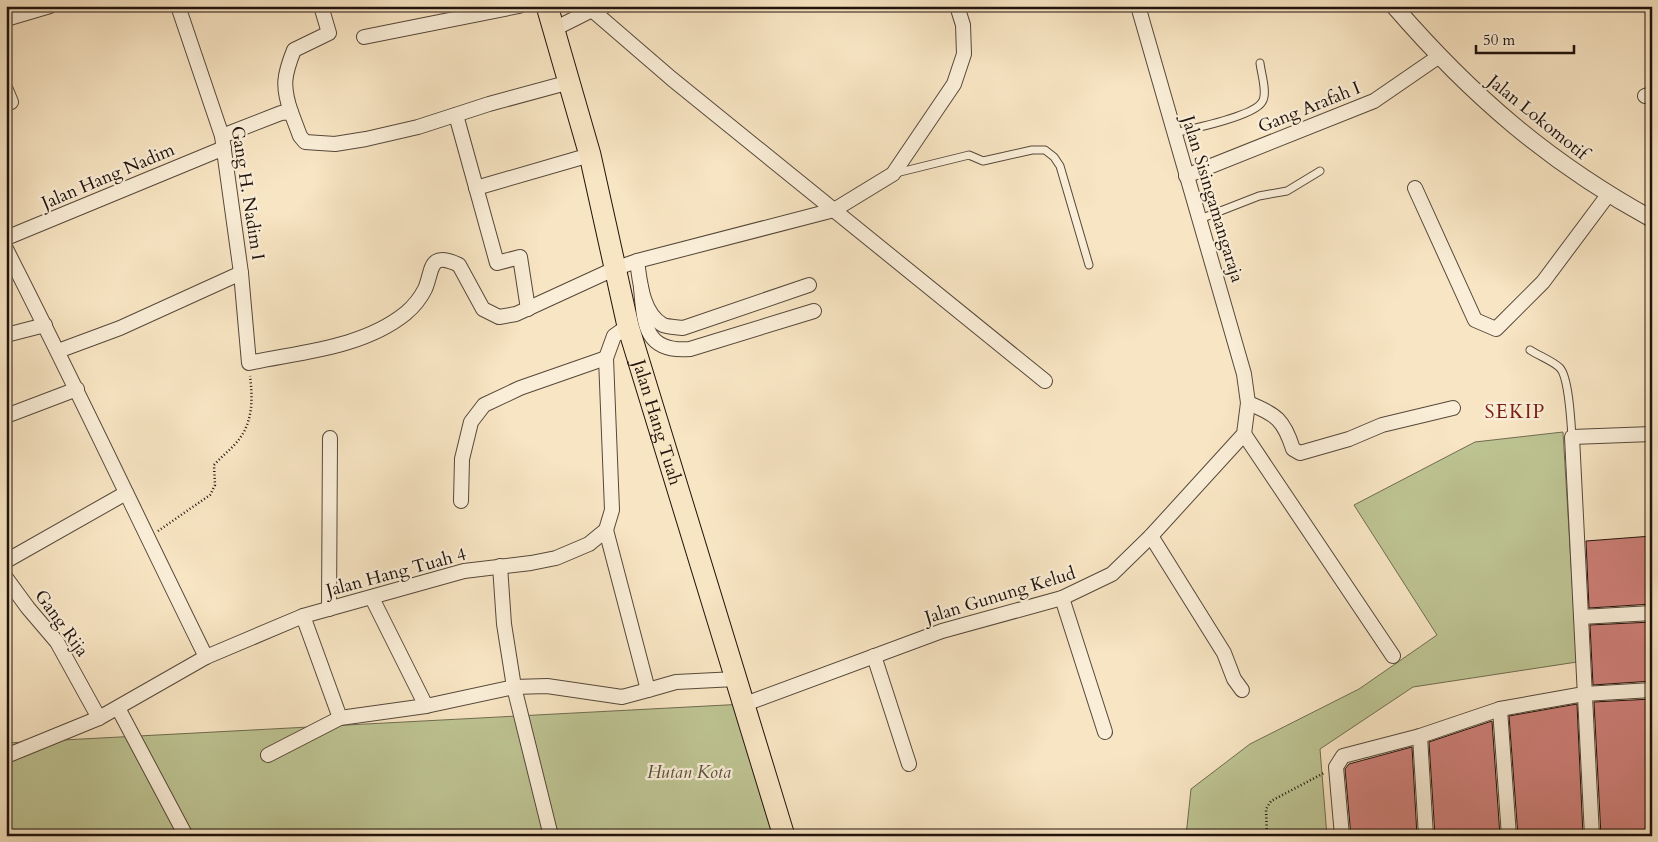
<svg xmlns="http://www.w3.org/2000/svg" width="1658" height="842" viewBox="0 0 1658 842" font-family="Cardo,serif">
<rect width="100%" height="100%" fill="#f8e5c3"/>
<filter id="stains"><feTurbulence type="fractalNoise" baseFrequency=".004" numOctaves="4"/><feColorMatrix values="0 0 0 0 .2 0 0 0 0 .09 0 0 0 0 .02 0 0 0 .5 -.17"/></filter>
<radialGradient id="worn" r=".72"><stop offset=".6" stop-color="#630" stop-opacity="0"/><stop offset="1" stop-color="#630" stop-opacity=".3"/></radialGradient>
<g fill="#bec493" stroke="#6f6c50">
<polygon points="1563,432 1577,662 1413,687 1320,749 1327,836 1186,836 1191,789 1250,744 1359,689 1437,635 1354,505 1475,442"/>
<polygon points="745,704 782,836 6,836 6,743"/>
</g>
<g fill="#ce8079" stroke="#20130d">
<polygon points="1652,536 1652,604 1589,608 1586,541"/>
<polygon points="1652,622 1652,681 1593,685 1590,625"/>
<polygon points="1652,699 1652,836 1601,836 1594,702"/>
<polygon points="1577,704 1583,836 1518,836 1509,716"/>
<polygon points="1492,721 1500,836 1435,836 1429,742"/>
<polygon points="1412,747 1417,836 1351,836 1345,769 1349,764"/>
</g>
<g fill="none" stroke-linecap="round" stroke-linejoin="round">
<defs>
<g id="service">
<path d="M1174,133C1192,129 1254,116 1262,102C1268,94 1261,73 1260,63"/>
<polyline points="896,173 969,155 983,161 1032,150 1045,150 1054,157 1060,166 1089,265"/>
<polyline points="1200,219 1259,196 1287,191 1320,171"/>
<path d="M1530,350C1539,356 1553,361 1560,368C1569,378 1571,423 1572,437"/>
</g>
<g id="minor">
<path d="M178,6L222,136L241,273L249,363C300,352 363,348 406,313C413,307 421,297 425,289C433,271 428,250 459,265L483,309L499,317L516,314L614,269L637,261L834,210L893,174L954,84L964,54L963,25L957,6"/>
<polyline points="592,10 672,79 1045,381"/>
<polyline points="6,19 50,6"/>
<polyline points="554,29 592,10 605,6"/>
<polyline points="364,37 519,6"/>
<polyline points="6,90 11,102"/>
<polyline points="1645,96 1652,94"/>
<path d="M291,112C282,86 284,75 294,50L329,33L321,6"/>
<polyline points="456,115 497,263 520,257 528,309"/>
<polyline points="222,136 281,113 291,112 300,136 305,142 335,144 366,139 418,127 489,104 570,82"/>
<polyline points="1186,176 1374,101 1438,57"/>
<polyline points="476,188 590,155"/>
<polyline points="1415,188 1475,320 1496,329 1543,282 1608,195"/>
<polyline points="6,238 224,148"/>
<path d="M6,249C75,384 139,521 206,657"/>
<path d="M637,261C640,282 642,313 663,325C668,327 677,327 683,328L809,285"/>
<path d="M641,287C644,323 644,353 690,349L814,311"/>
<polyline points="6,335 45,325"/>
<polyline points="58,351 120,328 241,273"/>
<path d="M1248,403C1276,414 1284,420 1293,449L1300,453L1349,439L1382,425L1453,408"/>
<polyline points="6,416 77,389"/>
<polyline points="1244,434 1393,656"/>
<polyline points="461,501 462,459 471,422 484,405 520,388 606,358"/>
<polyline points="606,530 648,690 676,682 736,679"/>
<polyline points="1151,536 1224,653 1234,679 1242,690"/>
<polyline points="6,561 126,493"/>
<polyline points="500,566 504,624 514,687 551,836"/>
<polyline points="6,578 28,608 57,642 99,718"/>
<polyline points="372,598 426,706"/>
<polyline points="1062,598 1105,732"/>
<polyline points="329,609 330,438"/>
<polyline points="303,616 340,718"/>
<polyline points="1581,617 1652,613"/>
<polyline points="874,656 909,764"/>
<polyline points="745,704 942,631 1062,598 1112,574 1151,536 1244,434 1248,403 1244,374 1138,6"/>
<polyline points="118,708 186,836"/>
<polyline points="1500,709 1509,836"/>
<polyline points="1420,736 1426,836"/>
<polyline points="268,755 340,718 426,706 514,687 547,686 622,697 648,690"/>
<polyline points="6,756 99,718 206,657 303,616 464,571 531,563 556,558 589,544 606,530 612,510 606,358 614,336 628,326"/>
<polyline points="1342,836 1336,767 1343,756 1420,736 1500,709 1584,694 1652,690"/>
<polyline points="1592,836 1572,437 1652,434"/>
</g>
<path id="tertiary" d="M1394,6C1471,95 1548,162 1652,219"/>
<g id="primary">
<path id="s1" d="M547,6L590,155L628,326L784,836"/>
</g>
</defs>
<use href="#service" stroke="#56483a" stroke-width="9"/>
<use href="#minor" stroke="#56483a" stroke-width="16"/>
<use href="#tertiary" stroke="#56483a" stroke-width="18"/>
<use href="#primary" stroke="#20130d" stroke-width="23"/>
<g stroke="#20130d" stroke-width="2.5" stroke-dasharray="1 2.5" stroke-linecap="butt">
<path d="M158,531L210,495L215,485L214,465C221,457 229,451 236,443C253,424 253,400 250,376"/>
<polyline points="1267,836 1266,809 1271,801 1324,773"/>
</g>
<use href="#service" stroke="#faeed8" stroke-width="7"/>
<use href="#minor" stroke="#faeed8" stroke-width="14"/>
<use href="#tertiary" stroke="#faeed8" stroke-width="16"/>
<use href="#primary" stroke="#f8e5c3" stroke-width="21"/>
</g>
<g text-anchor="middle" stroke-width="4.5" stroke-linejoin="round" paint-order="stroke">
<g font-size="18" fill="#20130d" stroke="#faeed8">
<text transform="translate(1309 107) rotate(-22)" y="6">Gang Arafah I</text>
<text transform="translate(1538 117) rotate(39)" y="6">Jalan Lokomotif</text>
<text transform="translate(108 176) rotate(-23)" y="6">Jalan Hang Nadim</text>
<text transform="translate(248 193) rotate(81)" y="6">Gang H. Nadim I</text>
<text transform="translate(1213 199) rotate(73)" y="6">Jalan Sisingamangaraja</text>
<text dy="6" stroke="none"><textPath href="#s1" startOffset="431">Jalan Hang Tuah</textPath></text>
<text transform="translate(396 572) rotate(-15)" y="6">Jalan Hang Tuah 4</text>
<text transform="translate(1000 595) rotate(-17)" y="6">Jalan Gunung Kelud</text>
<text transform="translate(62 623) rotate(54)" y="6">Gang Rija</text>
</g>
<g font-size="18" font-style="italic" fill="#57513c" stroke="#faeed8">
<text x="689" y="778">Hutan Kota</text>
</g>
<g font-size="20" letter-spacing="1" fill="#7a1f14" stroke="#faeed8">
<text x="1515" y="418">SEKIP</text>
</g>
</g>
<rect width="1658" height="842" fill="none" stroke="#f8e5c3" stroke-width="25"/>
<rect x="8" y="8" width="1643" height="827" fill="none" stroke="#20130d" stroke-width="2.5"/>
<rect x="12" y="12" width="1633" height="817" fill="none" stroke="#20130d"/>
<path d="M1476 45v8h98v-8" fill="none" stroke="#20130d" stroke-width="2.5"/>
<text x="1483" y="45" font-size="15" fill="#20130d" stroke="#faeed8" stroke-width="4" paint-order="stroke">50 m</text>
<rect width="100%" height="100%" filter="url(#stains)"/>
<rect width="100%" height="100%" fill="url(#worn)"/>
</svg>
